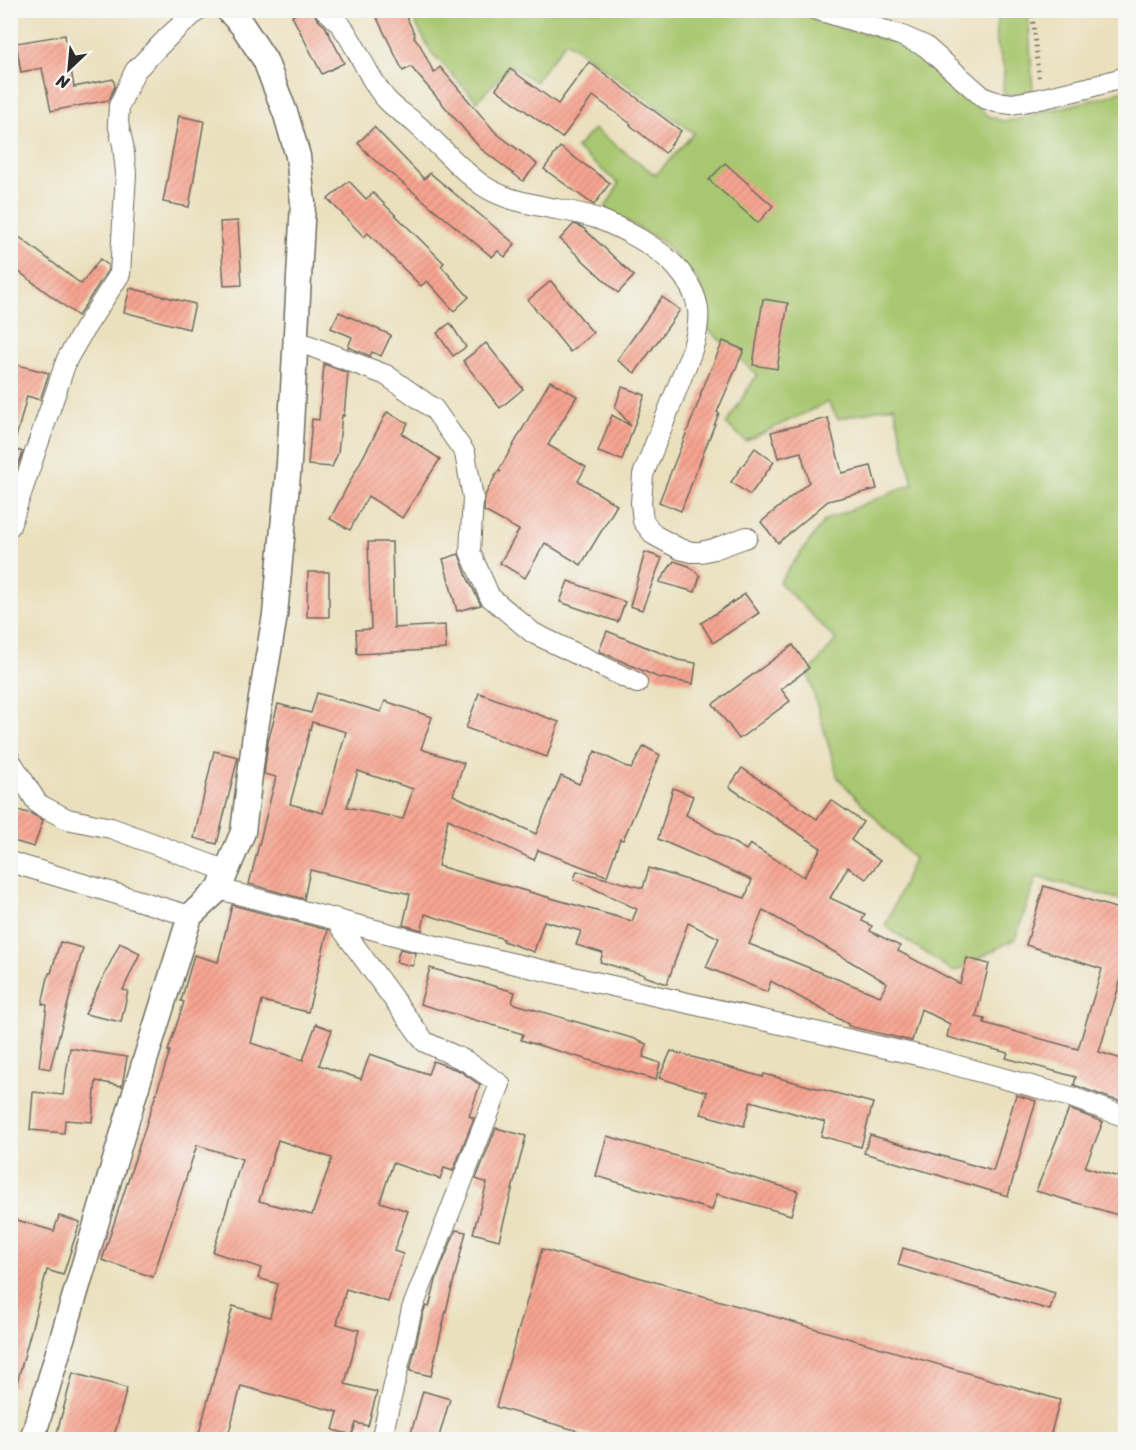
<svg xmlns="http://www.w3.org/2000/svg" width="1136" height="1450" viewBox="0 0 1136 1450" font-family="Sriracha,sans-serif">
<defs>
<pattern id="building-hatch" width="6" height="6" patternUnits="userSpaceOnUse" patternTransform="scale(1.5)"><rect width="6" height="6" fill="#f6a490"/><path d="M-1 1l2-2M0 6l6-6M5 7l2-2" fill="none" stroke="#d38d7c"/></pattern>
</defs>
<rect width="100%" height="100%" fill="#f6f6f2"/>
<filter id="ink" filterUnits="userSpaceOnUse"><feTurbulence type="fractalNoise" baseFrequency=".0167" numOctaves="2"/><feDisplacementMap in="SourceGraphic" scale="12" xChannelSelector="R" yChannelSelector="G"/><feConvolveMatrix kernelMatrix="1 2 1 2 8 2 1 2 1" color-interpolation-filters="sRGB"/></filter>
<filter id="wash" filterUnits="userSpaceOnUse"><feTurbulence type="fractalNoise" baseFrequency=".008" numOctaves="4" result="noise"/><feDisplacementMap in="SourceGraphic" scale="24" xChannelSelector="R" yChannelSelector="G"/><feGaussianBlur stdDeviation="1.35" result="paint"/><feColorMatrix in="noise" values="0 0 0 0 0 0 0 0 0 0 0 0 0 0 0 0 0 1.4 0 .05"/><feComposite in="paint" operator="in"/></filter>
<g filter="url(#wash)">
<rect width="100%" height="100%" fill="#eae0bd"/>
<g fill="#a8c76f" stroke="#6a794d" stroke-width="1.5">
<polygon points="409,11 800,11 812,18 906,46 929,59 988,116 1003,121 1016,120 1039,113 1105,97 1125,89 1125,901 1037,877 1015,939 954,972 885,926 914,859 838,778 808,674 836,640 779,582 825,520 913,484 894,406 838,419 828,402 746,441 726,424 757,375 708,329 699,282 664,243 605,208 619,184 576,148 594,129 656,175 694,133 566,41 535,82 511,66 477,101 431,52"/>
<polygon points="999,11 1028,11 1033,93 1003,95 1004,68 996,40"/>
</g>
<g id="blocks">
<g fill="url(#building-hatch)" fill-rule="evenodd">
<polygon points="302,10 313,10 317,19 325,26 344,63 322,74 292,16"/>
<polygon points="388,10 403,10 415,35 414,37 419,43 434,73 440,67 496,133 537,164 523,181 480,148 411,67 403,71 376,16"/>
<polygon points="65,35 74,87 113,79 115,86 109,100 51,111 42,68 21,72 16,43"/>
<polygon points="589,62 681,131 665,153 630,125 631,124 593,96 562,138 496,89 510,69 558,104"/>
<polygon points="179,116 204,121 189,207 163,202"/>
<polygon points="374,127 424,179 430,173 515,244 505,257 498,251 492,257 372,158 358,143"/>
<polygon points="560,147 610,183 594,205 544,169"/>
<polygon points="725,163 773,206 758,223 709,180"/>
<polygon points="349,181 366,199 373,193 444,263 441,266 469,297 454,311 427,281 421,286 368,233 364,237 328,199"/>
<polygon points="238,221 242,285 224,286 220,222"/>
<polygon points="574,224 582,227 634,276 618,293 560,239"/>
<polygon points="10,230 81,284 100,259 108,265 108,270 78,316 10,265"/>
<polygon points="551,281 593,333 570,352 528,300"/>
<polygon points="130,288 195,304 189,329 124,312"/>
<polygon points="662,297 680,310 635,373 617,360"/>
<polygon points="763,299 788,303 777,369 753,365"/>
<polygon points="339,312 391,335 381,356 372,352 370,356 348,347 352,337 331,328"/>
<polygon points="450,323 466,347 453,356 437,333"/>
<polygon points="723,341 744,350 717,412 719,413 681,511 659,502 701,396 700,395"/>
<polygon points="486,343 523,389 500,408 463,361"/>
<polygon points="10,363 49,373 40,400 27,396 16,438 10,438"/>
<polygon points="324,364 348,373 344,416 342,415 338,453 332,467 308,465 312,419 319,420"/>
<polygon points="550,381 577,396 548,445 586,467 578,481 617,505 581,565 545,543 525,578 500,563 519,530 484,511 485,495 498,471 501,472 499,470"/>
<polygon points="622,387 645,395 622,460 598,452 612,415 631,426 615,407"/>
<polygon points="387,412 408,423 402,434 440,459 402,518 368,496 350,530 330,519"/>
<polygon points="828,418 842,473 871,466 877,489 828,501 778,543 761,522 809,482 801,452 778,458 771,432"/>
<polygon points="10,448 23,452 10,487"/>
<polygon points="755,448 774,462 750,495 731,482"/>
<polygon points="368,542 392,542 394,628 445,625 446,649 357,654 356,630 371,629"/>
<polygon points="645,552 662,558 642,610 630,606"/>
<polygon points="459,554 467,577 481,605 457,611 443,559"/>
<polygon points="674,561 689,566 700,576 695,592 659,582"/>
<polygon points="308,572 329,572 329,617 307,617"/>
<polygon points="568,581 625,602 618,622 560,602"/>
<polygon points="745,594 759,613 713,643 701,623"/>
<polygon points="607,631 678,660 696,663 693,684 657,677 599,651"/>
<polygon points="793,645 809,668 781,689 790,701 739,739 713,704"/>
<path d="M317,693L381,712L385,701L432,717L421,749L464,763L453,795L536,834L561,776L579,784L595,751L631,769L644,746L660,755L623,840L620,839L607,876L538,850L534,860L448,819L438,866L632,921L637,909L574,879L577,871L643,888L649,868L745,898L752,880L658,839L673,788L693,796L686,815L746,850L750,844L804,877L821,848L729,787L742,768L817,819L831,800L863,822L851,840L880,861L866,879L848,867L830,898L865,914L862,921L872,926L870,931L900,946L898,951L960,984L967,958L989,964L976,1017L985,1019L984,1023L1078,1049L1102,969L1026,945L1044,886L1125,911V966L1099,1052L1125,1060V1081L1120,1101L1112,1099L1074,1085L1076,1077L1006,1058L1008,1053L947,1037L950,1024L921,1009L912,1041L848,1026V1024L771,981L767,992L706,967L719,938L688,923L667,984L644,976L645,975L600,962L603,953L576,945L581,931L544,921L534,952L503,941L504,939L425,914L422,930L403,925L410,894L310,870L304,899L249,884L276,777L264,774L268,742L278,704L311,713ZM312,722L346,732L323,813L290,804ZM358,771L413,789L403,819L347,807ZM763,910L887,983L880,996L749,944Z"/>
<polygon points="479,693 559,722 547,757 466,728"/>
<polygon points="214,751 238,757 217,844 194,838"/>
<polygon points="17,810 32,814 43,820 34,847 10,840 10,831"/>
<path d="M232,905L328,930L308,1012L262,1001L251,1043L303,1060L316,1024L332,1030L319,1065L361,1079L370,1054L428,1074L433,1061L460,1071L480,1085L469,1116L474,1118L453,1171L444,1168L440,1179L393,1163L380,1202L408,1211L394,1251L403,1254L388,1302L346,1289L337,1324L359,1330L345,1384L377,1392L368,1426L356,1423L352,1435L333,1430L338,1412L241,1386L227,1440H207L198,1437L233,1306L270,1317L278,1284L258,1278L261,1268L213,1252L242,1159L197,1145L153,1277L102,1260L170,1051H168L184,1002L181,1001L194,955L218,962ZM278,1140L332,1158L312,1215L259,1201Z"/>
<polygon points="60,942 83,948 50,1069 39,1067 47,1005 42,1004 49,973 51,973"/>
<polygon points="120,943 140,953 123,990 128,991 121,1022 85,1014"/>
<polygon points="400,949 416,953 413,966 396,962"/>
<polygon points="430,968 515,992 512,1003 642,1041 641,1042 647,1044 643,1057 660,1063 656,1080 521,1040 523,1034 420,1004"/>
<polygon points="70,1048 127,1057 122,1086 96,1081 92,1122 65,1120 64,1133 30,1130 33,1092 63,1095"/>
<polygon points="671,1051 763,1077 764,1074 873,1103 861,1147 821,1136 825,1122 751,1101 744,1126 701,1114 707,1092 659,1078"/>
<polygon points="1016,1095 1036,1101 1008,1196 864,1153 870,1135 993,1171"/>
<polygon points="1069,1109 1103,1122 1085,1167 1125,1179 1125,1217 1036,1191"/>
<polygon points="496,1128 526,1136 499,1240 473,1233 487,1183 476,1179"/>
<polygon points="607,1136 798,1191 791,1215 717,1194 712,1210 596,1176"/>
<polygon points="59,1216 80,1222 63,1275 47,1270 16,1387 10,1387 10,1218 54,1231"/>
<polygon points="456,1230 466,1232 446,1311 431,1376 410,1371 423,1313 426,1306 429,1307 437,1277"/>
<polygon points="903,1248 1055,1293 1050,1310 898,1265"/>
<polygon points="542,1249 1060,1400 1049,1440 609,1440 496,1407"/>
<polygon points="73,1373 127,1388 113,1440 55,1440"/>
<polygon points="423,1391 450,1399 438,1440 409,1440"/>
</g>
</g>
</g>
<g filter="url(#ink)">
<use href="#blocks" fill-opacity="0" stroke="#6e6a5e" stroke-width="1.5"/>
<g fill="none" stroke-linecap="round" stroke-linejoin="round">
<defs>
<g id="minor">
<path d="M325,10C354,30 363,74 387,100C395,109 406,115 415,123C438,143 458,168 482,185C504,200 531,204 556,209C569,211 583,214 596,218C622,228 659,247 677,268C702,297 703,318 691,353L643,475L641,503L643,521L654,535L680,549L692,552H701L714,549L747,537"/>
<polyline points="818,10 900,35 925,46 984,98 996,102 1012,104 1040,99 1087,88 1126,77"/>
<polyline points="297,341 386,375 434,409 465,453 473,498 470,552 490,597 533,633 637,683"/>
<polyline points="10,526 67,359 85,328 120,274 126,173 123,145 118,123 119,106 135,71 170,35 198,10"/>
<polyline points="10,760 38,804 67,819 111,828 227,871"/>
<polyline points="10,862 190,916"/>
<polyline points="219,889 436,946 926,1057 1071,1097 1126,1117"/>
<polyline points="334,918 425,1042 466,1061 500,1084 412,1309 381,1440"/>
</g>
<polyline id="tertiary" points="32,1440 134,1096 190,916 219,889 243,832 255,734 275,615 289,463 303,203 298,156 286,115 265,60 242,25 228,10"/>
</defs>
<use href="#minor" stroke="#6e6a5e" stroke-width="22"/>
<use href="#tertiary" stroke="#6e6a5e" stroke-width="27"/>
<polyline stroke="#6e6a5e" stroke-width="4" stroke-dasharray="1.5 4.5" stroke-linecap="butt" points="1032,10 1039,78"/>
<use href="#minor" stroke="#fff" stroke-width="20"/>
<use href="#tertiary" stroke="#fff" stroke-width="24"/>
</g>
</g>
<rect width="1136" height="1450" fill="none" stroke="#f6f6f2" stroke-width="36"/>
<g transform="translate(69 69) rotate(206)" stroke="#f6f6f2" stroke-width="4.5" paint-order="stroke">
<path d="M0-4.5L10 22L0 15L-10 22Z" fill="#2b2b2b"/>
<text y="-9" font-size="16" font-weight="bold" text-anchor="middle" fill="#2b2b2b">N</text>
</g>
</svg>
